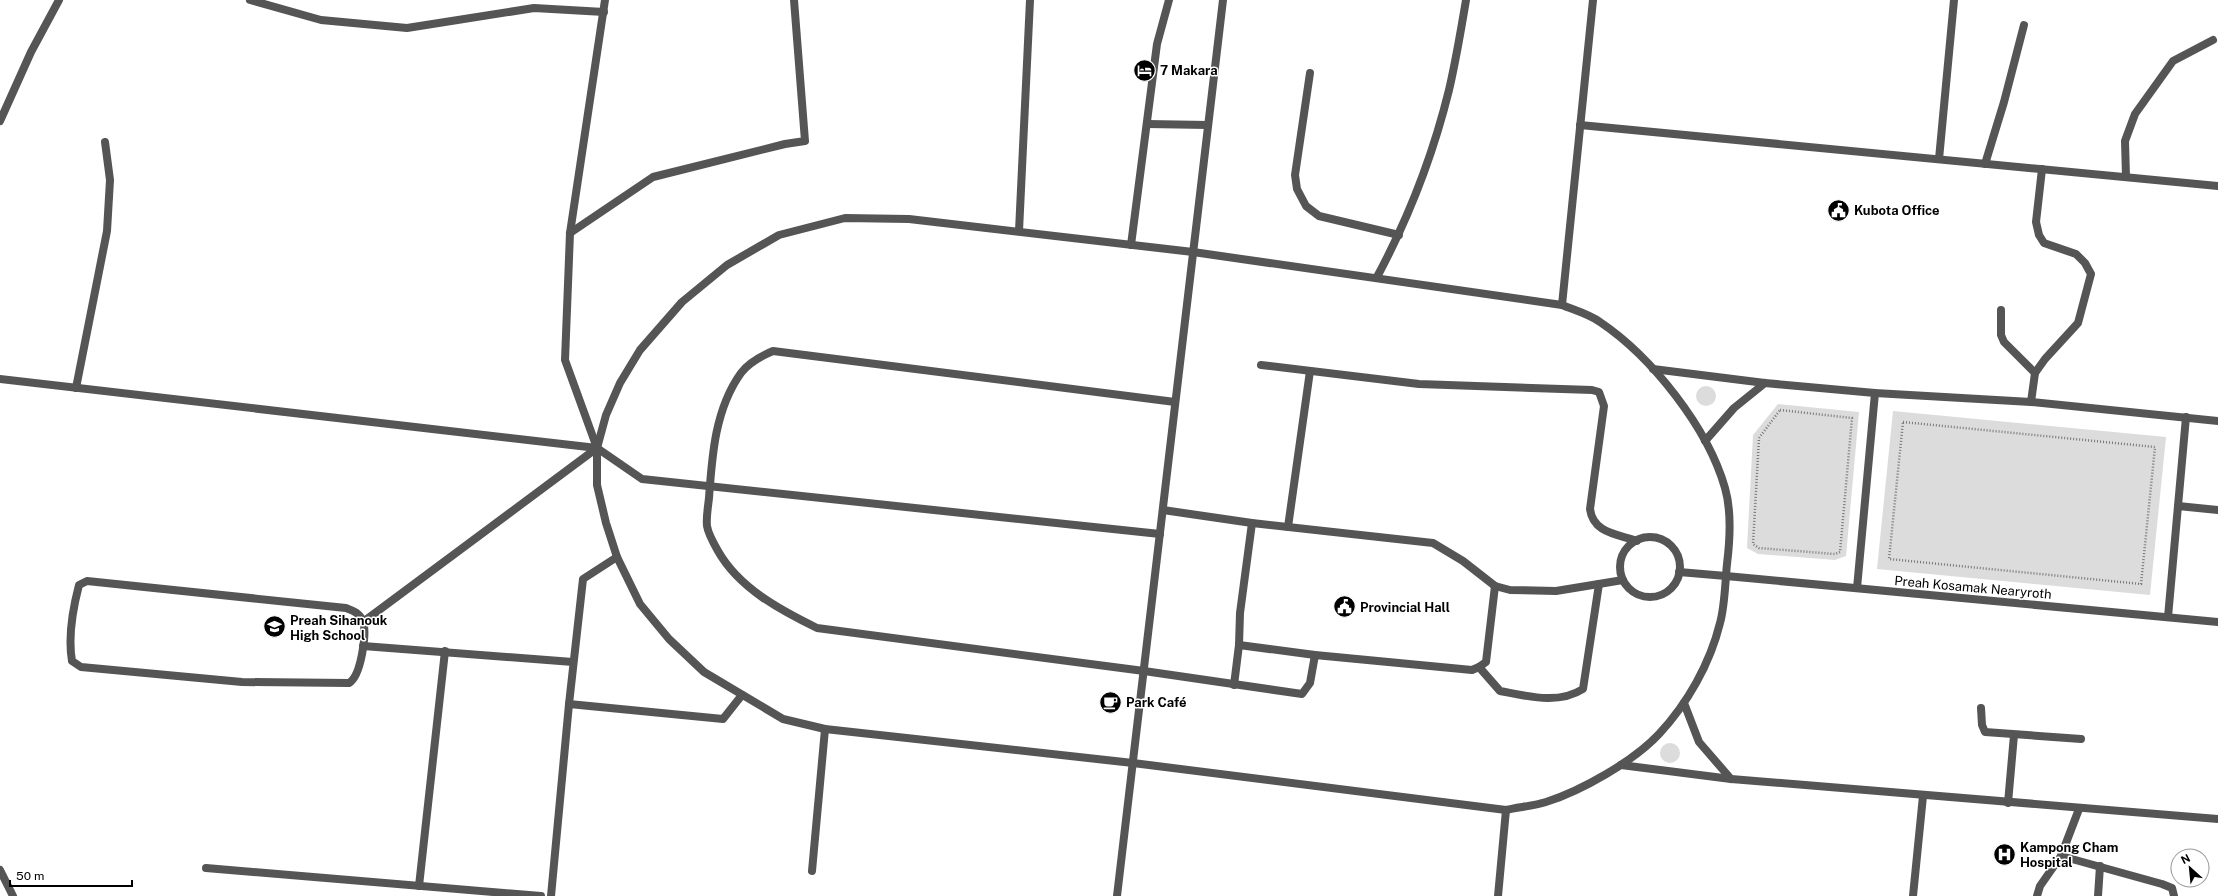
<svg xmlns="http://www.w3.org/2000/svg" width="2218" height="896" viewBox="0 0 2218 896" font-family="'Public Sans',sans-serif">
<rect width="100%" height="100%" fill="#fff"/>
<g fill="#dcdcdc">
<circle cx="1706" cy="396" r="10"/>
<polygon points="1778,404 1859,412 1846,556 1835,560 1758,554 1747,548 1753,435"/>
<polygon points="1893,411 2166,437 2150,595 1877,569"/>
<circle cx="1670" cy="753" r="10"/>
</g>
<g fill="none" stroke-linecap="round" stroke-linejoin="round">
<g stroke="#777" stroke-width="2.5" stroke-dasharray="1 2" stroke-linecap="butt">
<polygon points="1780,410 1852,418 1840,552 1835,554 1759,548 1753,544 1759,438"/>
<polygon points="1903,422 2155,447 2141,584 1889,559"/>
</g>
<g stroke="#555" stroke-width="8">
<polyline points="250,0 321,20 407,28 534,8 604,12"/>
<polyline points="1310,73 1295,175 1297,189 1306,206 1319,216 1399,235"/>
<polyline points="1147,124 1208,125"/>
<polyline points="1939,159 1954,0"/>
<polyline points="1985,164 2004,102 2024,25"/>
<polyline points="2126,177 2125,141 2135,114 2173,61 2213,40"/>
<polyline points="1019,231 1030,0"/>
<polyline points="570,233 653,177 785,144 805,141 794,0"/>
<polyline points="1131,245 1157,44 1169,0"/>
<path d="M1377,277C1408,219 1433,155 1449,90C1456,60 1461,30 1466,0"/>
<polyline points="2001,310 2001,335 2004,342 2035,373"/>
<path d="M1261,365L1419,384L1592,390L1599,392L1604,406L1590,509C1593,533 1617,534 1637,541"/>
<polyline points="76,388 107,231 110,180 105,142"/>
<polyline points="2031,402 2035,373 2045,359 2078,323 2091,274 2085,263 2076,254 2044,243 2039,235 2036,222 2042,169"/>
<polyline points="2178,506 2218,510"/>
<polyline points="1163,510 1252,523 1433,543 1463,561 1495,586 1510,590 1556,591 1623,580"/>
<polyline points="1252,523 1240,613 1239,645 1315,655 1472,670 1479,667 1486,662 1495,586"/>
<polyline points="1288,527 1310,371"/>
<circle cx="1650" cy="567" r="30"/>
<polyline points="1679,572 1726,576"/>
<path d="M87,581L346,608C354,611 359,613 363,621C367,634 361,676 349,683L242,682L81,667L72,661C68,638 73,608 79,585Z"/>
<polyline points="363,622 597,448 565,360 570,233 605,0"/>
<polyline points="363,646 573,662"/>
<path d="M1479,667L1500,691C1527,696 1558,705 1583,689L1599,584"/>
<polyline points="1144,671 1302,694 1310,683 1315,655"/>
<polyline points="1234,685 1239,645"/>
<polyline points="1981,708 1982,725 1985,732 2081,739"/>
<polyline points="2008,803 2014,735"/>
<polyline points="2061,856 2162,884 2172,888 2174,896"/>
<polyline points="206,868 541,896"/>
<polyline points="812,871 825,729"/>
<polyline points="419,886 445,651"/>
<polyline points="1913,896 1923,796"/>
<polyline points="2037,896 2040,886 2061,856 2079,809"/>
<polyline points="2098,896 2100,866"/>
</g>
<g stroke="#555" stroke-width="8">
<polyline points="1580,125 2218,186"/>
<polyline points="1562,305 1593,0"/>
<polyline points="1653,369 1765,383 1875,393 2031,402 2218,421"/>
<polyline points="1705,441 1734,408 1765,383"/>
<polyline points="597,448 642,479 1160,534"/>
<polyline points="1857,588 1875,393"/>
<polyline points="2168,617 2186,417"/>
<path d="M1144,671L817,628C780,610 739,588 718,551C714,544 708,533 707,526C706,518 708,507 709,498C712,456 715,409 741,373C749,362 761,356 773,351L1175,402"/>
<polyline points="1684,703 1699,742 1731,779"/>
<polyline points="569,704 723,719 742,695"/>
<polyline points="1621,765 1731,779 2218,819"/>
<polyline points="1498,896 1506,810"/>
</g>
<g stroke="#555" stroke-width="8">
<polyline points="0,121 31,52 59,0"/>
<path d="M845,218L909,219L1193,252L1562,305C1574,310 1589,314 1600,322C1652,357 1708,428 1725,488C1732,512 1730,540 1727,564C1725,583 1725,605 1720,623C1710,664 1687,704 1659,734C1634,761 1581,791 1546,802C1533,806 1519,807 1506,810L1133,763L825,729L783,719L704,672L669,639L640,604L617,557L606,523L597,485V448L606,415L620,383L640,350L682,302L727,265L779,235Z"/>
<polyline points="0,379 597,448"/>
<polyline points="1726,576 2218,622"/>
<polyline points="0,870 13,896"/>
<polyline points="551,896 569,704 583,579 617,557"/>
<polyline points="1117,896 1223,0"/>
</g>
</g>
<defs>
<symbol id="hotel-disc" viewBox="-11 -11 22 22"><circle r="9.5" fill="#000" stroke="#fff"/><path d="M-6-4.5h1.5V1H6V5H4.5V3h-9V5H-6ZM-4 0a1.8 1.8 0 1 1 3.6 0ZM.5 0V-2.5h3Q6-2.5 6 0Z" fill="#fff"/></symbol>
<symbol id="civic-disc" viewBox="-11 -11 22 22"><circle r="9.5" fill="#000" stroke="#fff"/><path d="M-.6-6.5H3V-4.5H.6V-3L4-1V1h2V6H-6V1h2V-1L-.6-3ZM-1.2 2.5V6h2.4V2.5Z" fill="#fff"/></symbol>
<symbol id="school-disc" viewBox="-11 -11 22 22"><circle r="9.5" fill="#000" stroke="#fff"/><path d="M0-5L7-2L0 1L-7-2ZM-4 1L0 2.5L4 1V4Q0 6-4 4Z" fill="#fff"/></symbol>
<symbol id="cafe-disc" viewBox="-11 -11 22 22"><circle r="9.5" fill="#000" stroke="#fff"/><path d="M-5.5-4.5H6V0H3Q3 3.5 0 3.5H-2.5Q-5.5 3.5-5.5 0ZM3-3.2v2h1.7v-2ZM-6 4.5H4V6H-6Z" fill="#fff"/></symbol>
<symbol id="hospital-disc" viewBox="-11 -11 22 22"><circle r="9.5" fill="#000" stroke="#fff"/><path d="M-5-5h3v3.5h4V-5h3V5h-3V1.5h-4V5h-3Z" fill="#fff"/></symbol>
</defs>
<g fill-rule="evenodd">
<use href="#hotel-disc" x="1132" y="58" width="25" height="25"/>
<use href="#civic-disc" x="1826" y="198" width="25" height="25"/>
<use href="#civic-disc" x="1332" y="594" width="25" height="25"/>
<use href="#school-disc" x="262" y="614" width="25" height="25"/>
<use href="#cafe-disc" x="1098" y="690" width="25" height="25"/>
<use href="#hospital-disc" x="1992" y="842" width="25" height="25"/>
</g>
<g text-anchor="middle" stroke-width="3" stroke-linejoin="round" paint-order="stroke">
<g font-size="13" font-weight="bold" fill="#000" stroke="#fff" text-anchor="start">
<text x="1160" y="75">7 Makara</text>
<text x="1854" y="215">Kubota Office</text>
<text x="1360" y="612">Provincial Hall</text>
<text x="290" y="625">Preah Sihanouk<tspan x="290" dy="15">High School</tspan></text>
<text x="1126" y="707">Park Café</text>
<text x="2020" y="852">Kampong Cham<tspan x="2020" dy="15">Hospital</tspan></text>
</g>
<g font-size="13" fill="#000" stroke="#fff">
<text transform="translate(1973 587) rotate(5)" y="5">Preah Kosamak Nearyroth</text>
</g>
</g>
<g transform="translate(2190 868) rotate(333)"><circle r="19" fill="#ffffff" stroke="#999999"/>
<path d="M0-3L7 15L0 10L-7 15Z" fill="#000000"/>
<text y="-6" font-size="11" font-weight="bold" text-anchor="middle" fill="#000000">N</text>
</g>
<path d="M10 880v6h122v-6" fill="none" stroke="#000000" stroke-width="2"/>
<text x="16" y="880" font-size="12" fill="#000000" stroke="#ffffff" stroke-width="3" paint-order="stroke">50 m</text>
</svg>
